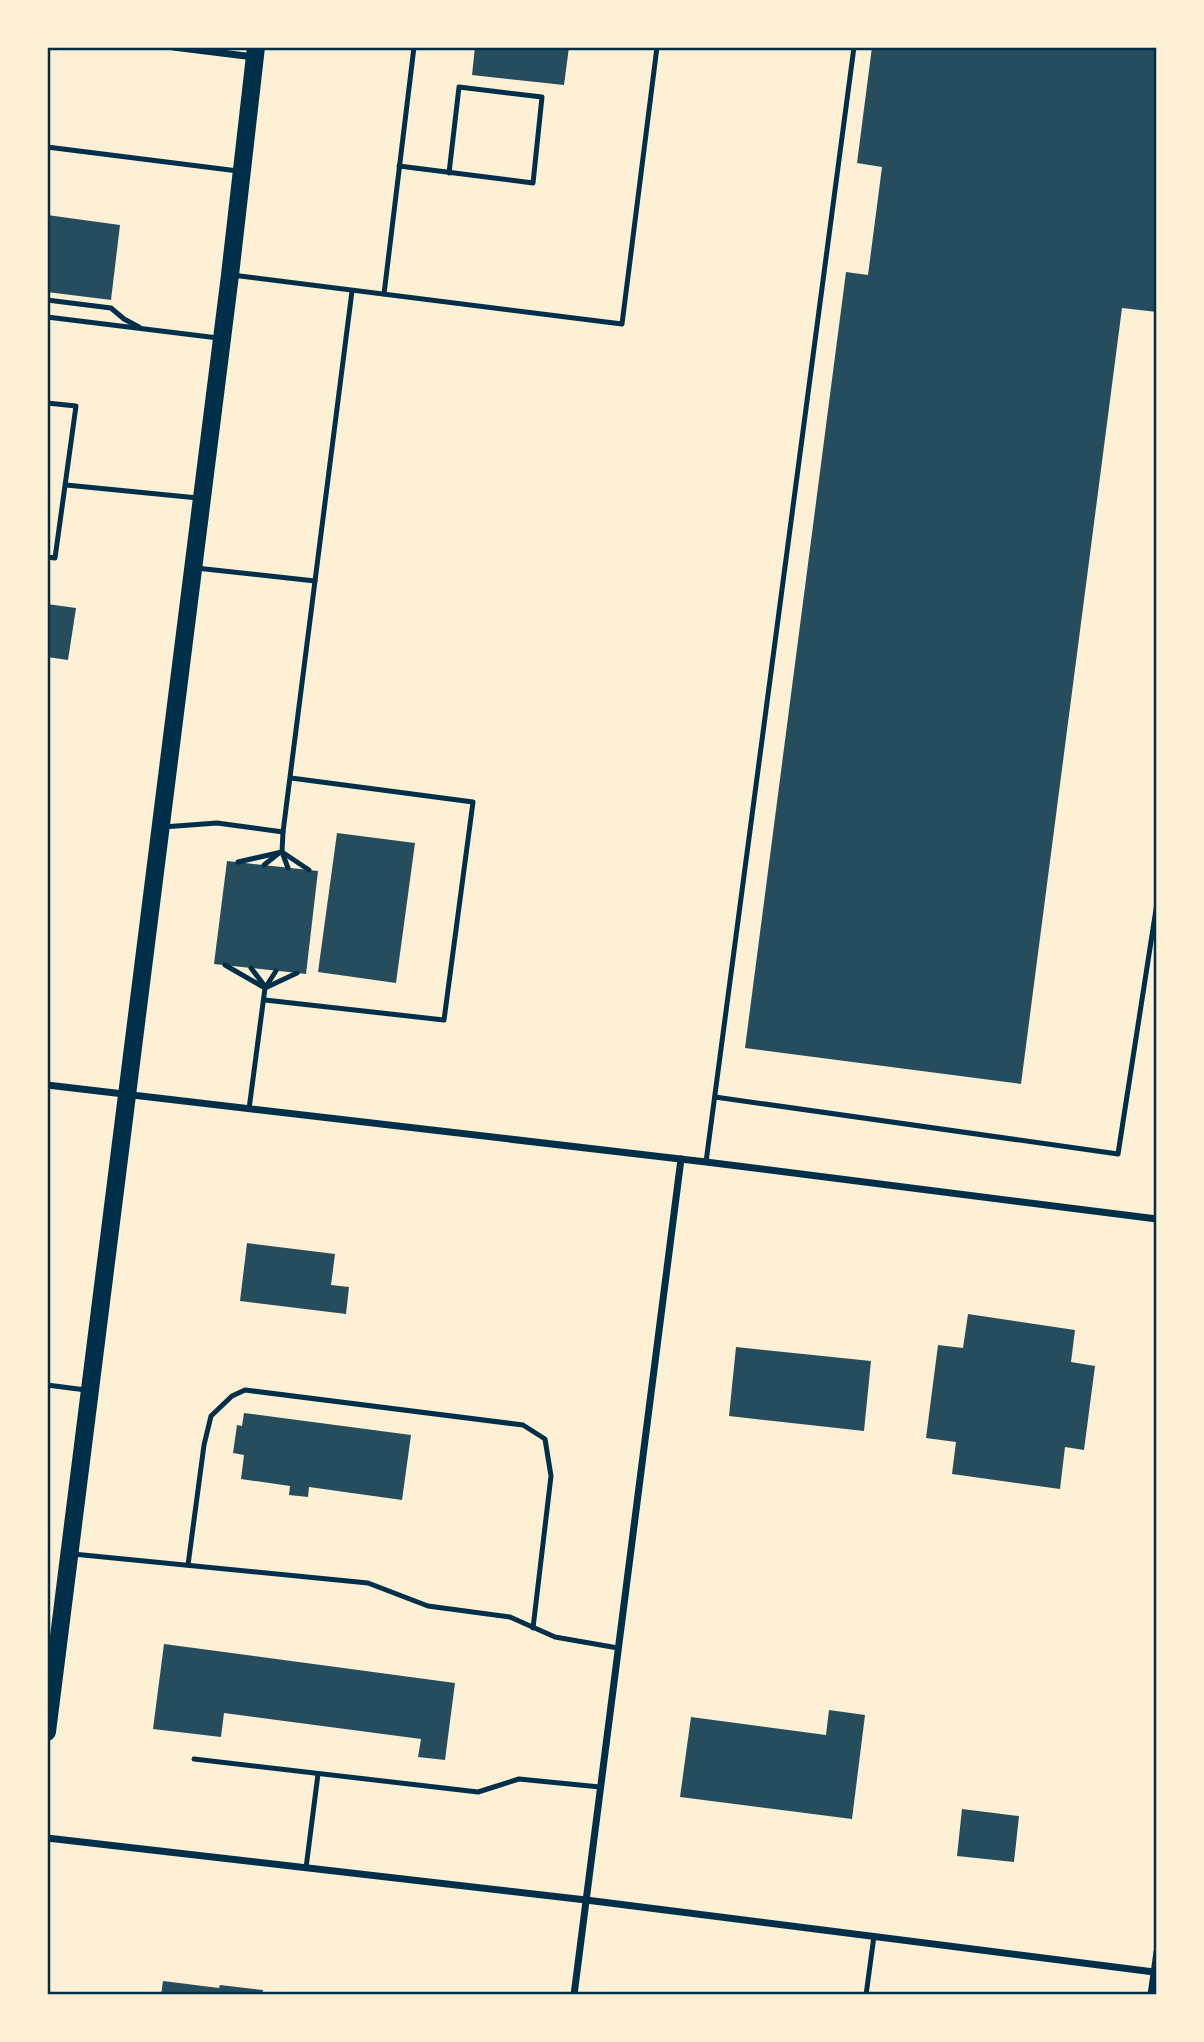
<svg xmlns="http://www.w3.org/2000/svg" width="1204" height="2042" viewBox="0 0 1204 2042" font-family="'Roboto Serif',serif">
<rect width="100%" height="100%" fill="#fdf0d5"/>
<g fill="#264d5e">
<polygon points="475,47 569,47 564,85 472,75"/>
<polygon points="872,47 1157,47 1157,312 1122,308 1021,1084 745,1048 846,272 868,275 882,167 857,163"/>
<polygon points="47,215 120,225 111,300 47,292"/>
<polygon points="47,604 76,608 68,660 47,657"/>
<polygon points="337,833 415,843 396,983 318,972"/>
<polygon points="227,861 318,871 306,974 214,964"/>
<polygon points="247,1243 335,1254 331,1285 349,1287 346,1314 240,1301"/>
<polygon points="968,1314 1075,1330 1071,1362 1095,1366 1084,1450 1065,1447 1060,1489 952,1474 956,1442 926,1438 938,1345 963,1348"/>
<polygon points="736,1347 871,1361 864,1431 729,1416"/>
<polygon points="244,1413 411,1435 402,1500 309,1487 308,1497 289,1495 290,1486 241,1479 244,1455 233,1453 237,1425 242,1426"/>
<polygon points="164,1644 455,1683 445,1760 418,1757 421,1739 224,1713 221,1737 153,1729"/>
<polygon points="829,1710 865,1715 852,1819 680,1797 691,1717 826,1735"/>
<polygon points="962,1809 1019,1816 1014,1862 957,1856"/>
<polygon points="163,1981 219,1988 220,1985 263,1990 262,1995 161,1995"/>
</g>
<g fill="none" stroke-linecap="round" stroke-linejoin="round">
<g stroke="#003049" stroke-width="5">
<polyline points="47,147 238,171"/>
<polyline points="399,166 533,183 542,97 459,87 449,173"/>
<polyline points="232,275 622,324 657,47"/>
<polyline points="384,294 414,47"/>
<polyline points="47,300 111,308 124,319 139,327"/>
<polyline points="47,317 218,338"/>
<polyline points="47,403 76,406 55,558 47,557"/>
<polyline points="66,485 198,498"/>
<polyline points="315,581 352,291"/>
<polyline points="163,827 217,823 283,832 315,581 196,568"/>
<polyline points="283,832 282,852 288,868"/>
<polyline points="238,862 282,852 309,870"/>
<polyline points="264,865 279,853"/>
<polyline points="225,965 265,988"/>
<polyline points="251,968 264,985"/>
<polyline points="265,988 297,973"/>
<polyline points="265,1000 444,1020 473,802 291,778"/>
<polyline points="715,1097 1118,1154 1157,903"/>
<polyline points="249,1109 265,988 276,971"/>
<polyline points="706,1162 854,47"/>
<polyline points="47,1385 86,1390"/>
<polyline points="73,1554 368,1583 428,1606 510,1617 555,1637 618,1648"/>
<polyline points="188,1565 204,1445 211,1416 232,1396 245,1390 523,1425 545,1439 551,1476 533,1628"/>
<polyline points="194,1759 478,1792 519,1779 600,1787"/>
<polyline points="306,1868 318,1774"/>
<polyline points="866,1995 874,1936"/>
</g>
<g stroke="#003049" stroke-width="7">
<polyline points="173,47 254,57"/>
<polyline points="47,1085 706,1162 1157,1219"/>
<polyline points="47,1838 586,1900 1154,1972"/>
<polyline points="574,1995 681,1159"/>
<polyline points="1151,1995 1157,1952"/>
</g>
<polyline stroke="#003049" stroke-width="18" points="47,1732 230,275 256,47"/>
</g>
<rect width="1204" height="2042" fill="none" stroke="#fdf0d5" stroke-width="98"/>
<rect x="49" y="49" width="1106" height="1944" fill="none" stroke="#003049" stroke-width="2.5"/>
</svg>
